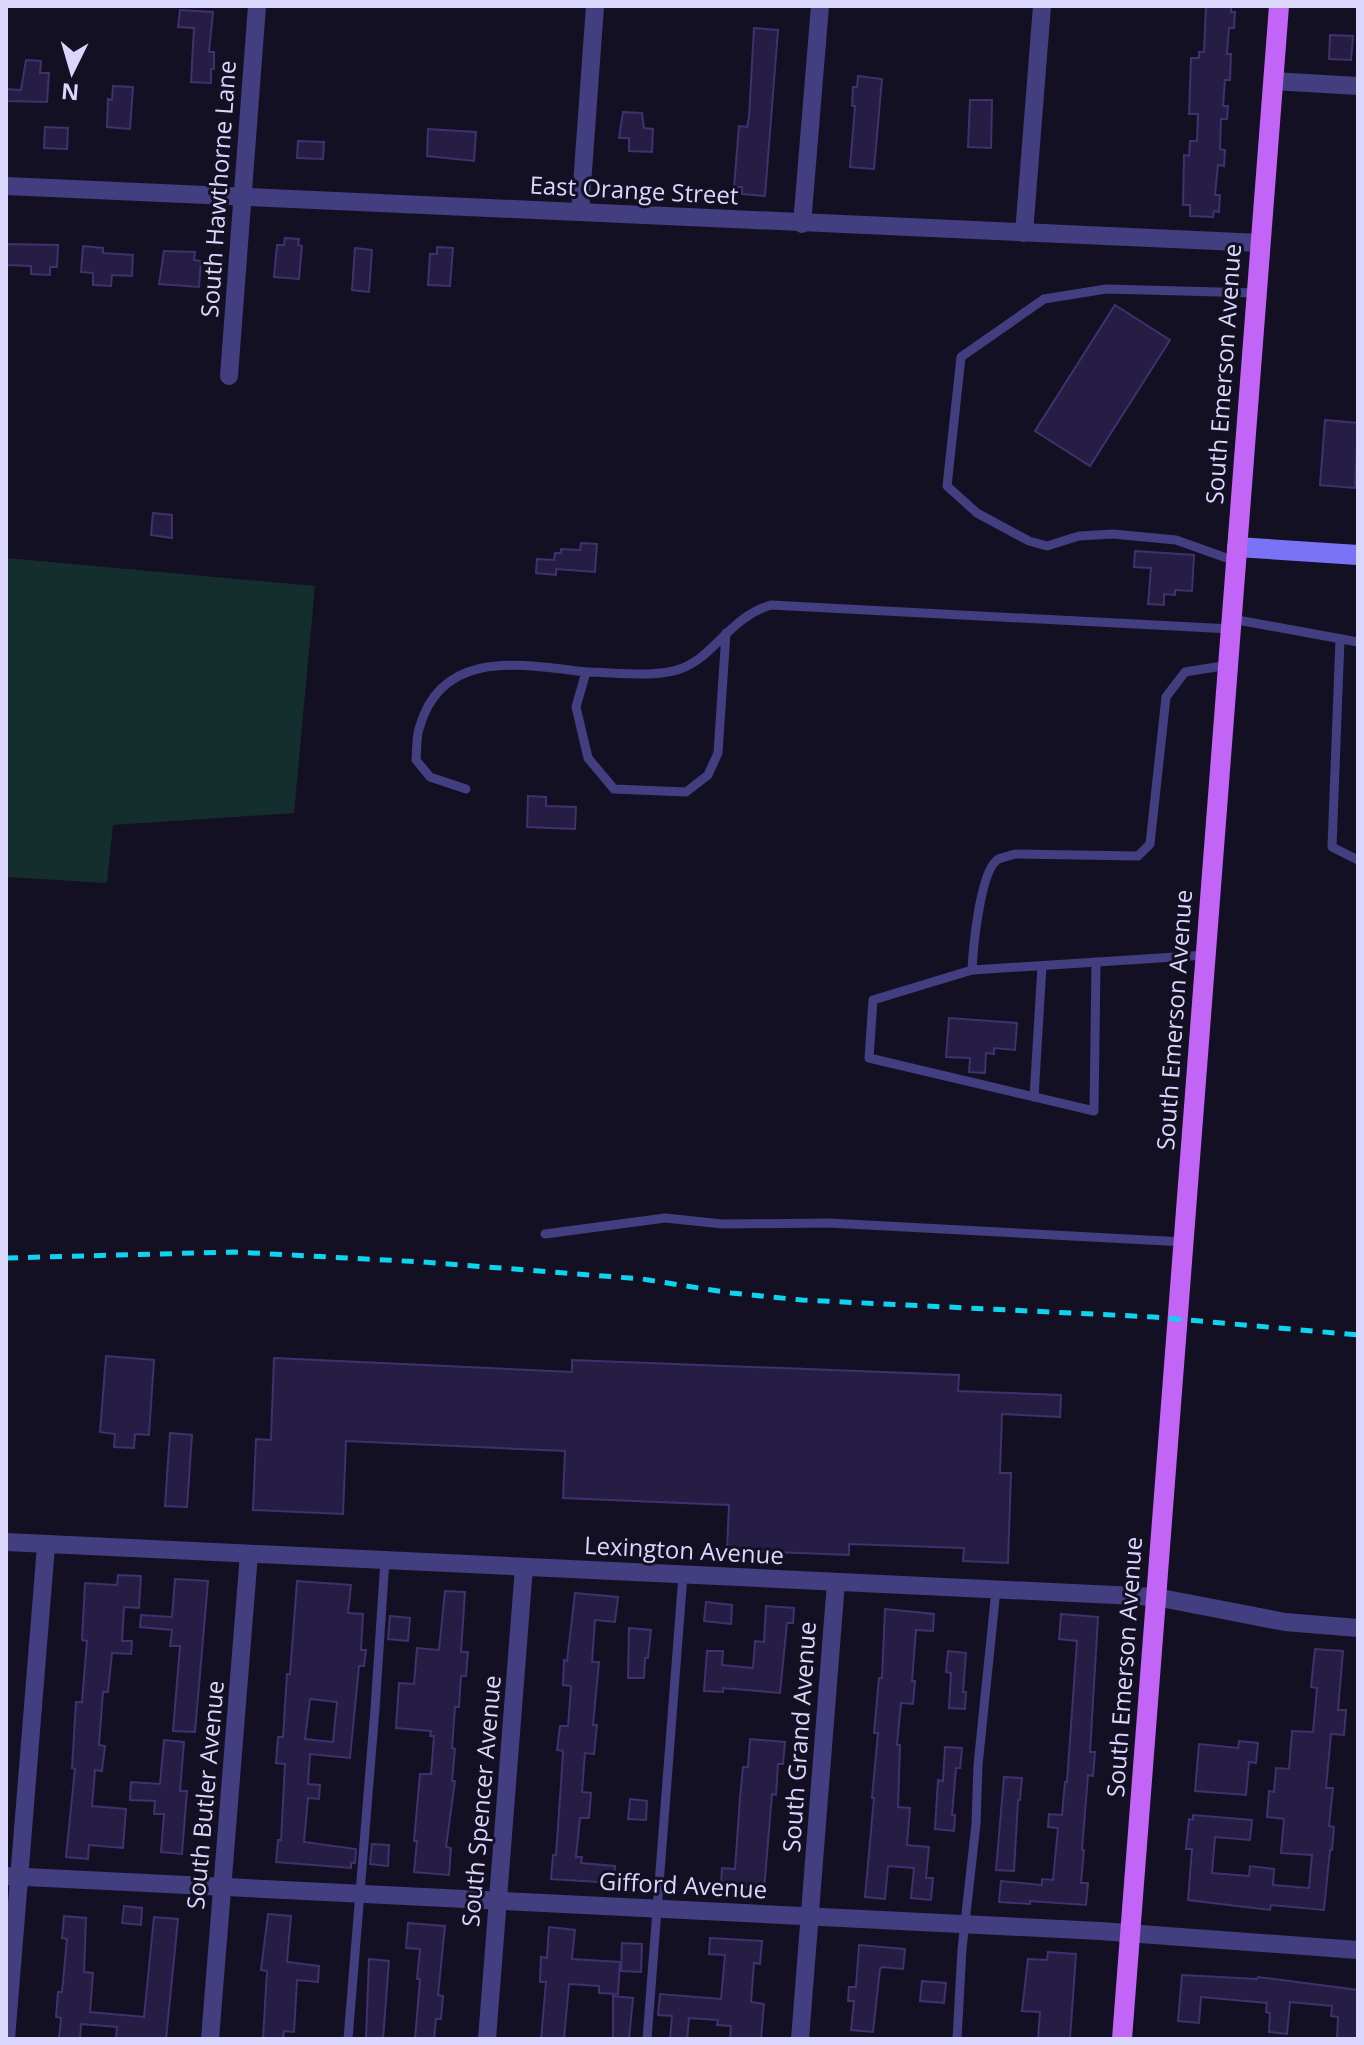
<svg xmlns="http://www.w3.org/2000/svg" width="1364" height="2045" viewBox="0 0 1364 2045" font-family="'Open Sans',sans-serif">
<rect width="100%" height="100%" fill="#141024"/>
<polygon fill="#142e2e" points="6,558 315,586 294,813 113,825 107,883 6,877"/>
<g fill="#261d44" stroke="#3f316e" stroke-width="2" fill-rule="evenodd">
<polygon points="1206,6 1231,6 1231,12 1235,12 1234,28 1229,28 1227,54 1231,54 1230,80 1225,80 1223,106 1228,106 1227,119 1221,119 1220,149 1225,150 1224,166 1218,165 1215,195 1220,195 1219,212 1214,211 1213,217 1190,216 1190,205 1183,205 1184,155 1189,156 1190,141 1197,141 1198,114 1189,114 1191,58 1199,58 1199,52 1204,52"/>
<polygon points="180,10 213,12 209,52 214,52 214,69 211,69 211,83 191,82 194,28 178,27"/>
<polygon points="754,28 778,30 765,196 742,194 742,187 734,187 739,126 747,127 749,117"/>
<polygon points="1330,35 1353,36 1351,60 1329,59"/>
<polygon points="26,60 41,61 40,73 49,73 47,102 6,101 6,89 21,90"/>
<polygon points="858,76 882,79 874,169 850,167 855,106 852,106 853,87 857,87"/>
<polygon points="113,86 133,87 130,129 107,127 108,99 112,100"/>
<polygon points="970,100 992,100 991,148 968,147"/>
<polygon points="623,112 642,113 644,128 653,129 652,152 629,151 629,138 619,138"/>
<polygon points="45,127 68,128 67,149 44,148"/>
<polygon points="428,129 476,132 474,161 427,156"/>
<polygon points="298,141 324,142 323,159 297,158"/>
<polygon points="285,238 299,239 298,245 302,246 299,279 274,277 277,245 284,245"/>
<polygon points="6,244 58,245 57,267 50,267 50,275 31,274 31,266 6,265"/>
<polygon points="83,246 103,248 103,253 133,255 132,276 112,275 111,286 93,285 93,273 81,272"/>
<polygon points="437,247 453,248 450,286 428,285 430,254 437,254"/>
<polygon points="355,248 372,250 369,292 352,290"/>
<polygon points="164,251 195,252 194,260 201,261 199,287 159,284"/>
<polygon points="1115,305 1170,340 1090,466 1035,431"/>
<polygon points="1325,420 1358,423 1355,488 1320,485"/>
<polygon points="153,513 172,515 172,538 151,535"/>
<polygon points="581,543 597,544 595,572 556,569 556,575 536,573 537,559 554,560 555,553 561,553 561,549 580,550"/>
<polygon points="1135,551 1194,555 1192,591 1175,590 1175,595 1164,594 1164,605 1148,604 1151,568 1134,567"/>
<polygon points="528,796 546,797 546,806 576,807 575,829 527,827"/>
<polygon points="949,1018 1017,1023 1015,1050 994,1048 994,1054 986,1053 985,1073 969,1072 970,1058 946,1057"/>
<polygon points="106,1356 154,1360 149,1435 135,1434 134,1448 114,1447 115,1434 100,1432"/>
<polygon points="274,1358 572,1372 572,1360 959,1375 958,1391 1061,1395 1060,1417 1002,1414 1000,1473 1011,1473 1008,1563 963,1561 964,1548 849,1544 849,1555 727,1550 729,1505 563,1498 565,1451 346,1441 343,1514 253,1510 256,1439 271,1440"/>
<polygon points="170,1433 192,1435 187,1507 165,1506"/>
<polygon points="118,1575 141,1576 139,1608 124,1607 122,1641 132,1641 131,1654 112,1653 108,1692 103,1692 99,1745 105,1746 102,1771 95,1770 92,1806 126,1809 123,1848 89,1845 88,1859 66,1857 75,1769 72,1768 76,1702 82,1702 87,1641 82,1640 85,1583 117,1585"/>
<polygon points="175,1579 208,1581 195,1732 173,1731 180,1646 170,1646 172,1630 140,1627 141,1615 172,1617"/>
<path d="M297,1581L351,1585L348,1613L363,1614L361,1650H366L364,1666H359L350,1758L310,1754L308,1784L320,1785L319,1799L308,1798L304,1842L356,1849L355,1863H351V1868L276,1862L278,1840H281L285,1764L276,1763L278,1737H283L287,1674H290ZM310,1699L337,1702L333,1742L305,1739Z"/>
<polygon points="445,1591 465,1592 461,1652 468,1652 466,1676 461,1676 459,1707 455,1707 452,1748 455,1749 452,1781 455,1781 446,1847 451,1848 449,1875 414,1872 417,1841 414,1841 420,1774 431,1774 434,1736 430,1736 431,1731 396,1728 399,1683 414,1684 417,1648 439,1650"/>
<polygon points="575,1593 618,1597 615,1622 595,1620 592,1662 599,1662 593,1725 597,1725 594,1754 585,1753 582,1792 591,1793 589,1818 580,1818 576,1857 582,1857 581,1863 615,1866 614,1883 551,1879 553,1855 556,1855 561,1784 563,1751 557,1750 560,1726 568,1726 571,1686 563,1685 564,1660 567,1661"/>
<polygon points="706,1602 732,1605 731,1624 704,1621"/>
<polygon points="766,1606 794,1608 793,1623 787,1623 780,1693 723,1688 723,1692 704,1691 707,1651 723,1651 722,1665 753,1668 755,1641 764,1642"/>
<polygon points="885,1609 934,1614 933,1631 916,1630 912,1681 915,1681 913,1704 901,1703 897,1745 900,1745 898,1807 910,1808 907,1845 929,1847 926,1878 933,1878 931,1900 911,1898 914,1868 888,1866 885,1899 865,1897 874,1798 872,1798 878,1733 874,1733 879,1678 882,1678"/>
<polygon points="1061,1614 1098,1617 1090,1752 1095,1752 1093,1776 1088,1775 1082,1850 1084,1850 1081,1883 1088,1883 1086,1905 1030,1901 1030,1904 999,1902 1001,1881 1042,1885 1042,1879 1053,1880 1058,1828 1048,1827 1049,1814 1062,1815 1065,1782 1067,1782 1077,1641 1059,1639"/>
<polygon points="390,1616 410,1618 408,1641 388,1639"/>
<polygon points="629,1628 651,1630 648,1658 645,1658 644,1678 628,1678"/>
<polygon points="1315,1649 1343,1651 1338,1710 1346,1710 1344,1735 1331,1734 1326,1788 1333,1788 1329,1826 1334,1827 1332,1850 1330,1850 1324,1910 1271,1905 1270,1910 1188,1900 1192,1849 1186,1849 1189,1819 1193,1820 1193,1815 1252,1820 1250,1840 1215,1837 1212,1873 1249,1876 1250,1866 1274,1869 1273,1885 1309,1888 1312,1855 1281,1853 1284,1819 1267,1817 1269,1791 1274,1792 1276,1768 1289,1769 1292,1731 1313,1732 1317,1688 1311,1687"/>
<polygon points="948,1651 966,1653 963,1692 966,1692 965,1709 949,1708 951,1673 946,1672"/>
<polygon points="750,1739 785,1742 783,1764 778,1764 776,1795 772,1794 764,1890 721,1884 722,1868 735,1869 740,1798 743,1767 748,1767"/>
<polygon points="164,1740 184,1742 180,1791 187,1791 182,1854 161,1852 164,1814 154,1814 155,1801 130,1800 131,1782 160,1784"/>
<polygon points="1239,1741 1258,1743 1256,1763 1249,1762 1246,1795 1195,1791 1199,1744 1238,1748"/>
<polygon points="945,1747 962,1748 960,1768 956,1768 952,1815 955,1815 954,1831 935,1829 938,1780 943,1781"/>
<polygon points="1004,1777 1022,1778 1020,1800 1018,1800 1014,1871 996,1870"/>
<polygon points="630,1799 647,1801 646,1820 628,1819"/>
<polygon points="372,1844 389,1845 388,1866 370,1864"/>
<polygon points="124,1906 142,1908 141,1925 122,1923"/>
<polygon points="268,1914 291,1916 287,1962 319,1966 318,1982 297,1980 294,2032 284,2031 283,2039 263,2039 267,1971 261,1970"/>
<polygon points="64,1916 86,1918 84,1972 93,1973 90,2012 144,2017 154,1917 178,1919 166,2039 116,2039 117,2027 81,2024 80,2039 59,2039 61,2018 56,2017 58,1992 62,1992 67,1939 62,1938"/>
<polygon points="408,1923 445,1926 438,1995 443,1996 441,2019 436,2019 434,2039 415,2039 420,1979 417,1979 420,1949 406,1948"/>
<polygon points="549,1927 575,1930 572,1959 620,1962 618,1994 599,1993 599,1986 569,1984 564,2039 541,2039 546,1982 540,1982 541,1957 547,1958"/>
<polygon points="710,1938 762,1941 760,1964 754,1963 751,2002 764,2004 761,2039 730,2039 731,2026 717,2025 718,2020 689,2018 687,2039 670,2039 672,2016 658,2015 660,1994 721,1999 725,1955 709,1954"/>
<polygon points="622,1943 642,1944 641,1972 621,1971"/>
<polygon points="859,1945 905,1949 903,1969 882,1967 880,1969 873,2032 851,2030 854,2001 848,2001 849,1987 856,1987"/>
<polygon points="1048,1952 1076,1954 1070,2039 1038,2039 1040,2012 1022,2011 1028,1959 1047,1960"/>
<polygon points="369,1959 389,1961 383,2039 366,2039"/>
<polygon points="1182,1975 1257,1979 1258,1977 1358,1990 1358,2039 1337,2039 1338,2017 1331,2016 1332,2006 1290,2002 1287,2034 1269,2032 1270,2013 1266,2012 1267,2003 1201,1997 1199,2023 1178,2021"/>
<polygon points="922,1981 946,1983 944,2003 920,2001"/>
<polygon points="613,1996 633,1998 629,2039 613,2039"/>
</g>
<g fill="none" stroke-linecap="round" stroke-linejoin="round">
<g stroke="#423e80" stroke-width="9">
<polyline points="1235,561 1176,540 1113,534 1079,536 1047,546 1029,541 977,513 947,486 961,357 1044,299 1106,289 1257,293"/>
<polyline points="1232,619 1358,642"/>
<path d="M726,633L718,753L708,775L686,792L614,789L588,758L576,707L586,672C613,672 656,678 680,669C716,656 728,618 771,605L1231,629"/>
<polyline points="1340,639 1332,847 1358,860"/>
<path d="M466,789L430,777L416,760C417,750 416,738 419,729C441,647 523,665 586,672"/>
<path d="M1096,962L1094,1111L869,1058L873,1000L972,970C973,948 980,873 997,860C1001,857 1010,856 1015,854L1138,856L1150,844L1166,697L1185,672L1228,665"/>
<polyline points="972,970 1206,955"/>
<polyline points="1034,1097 1042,966"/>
<polyline points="545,1234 665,1218 723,1224 829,1223 1184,1242"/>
<polyline points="348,2039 375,1709 385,1560"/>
<polyline points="647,2039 683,1575"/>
<polyline points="957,2039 962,1949 976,1824 978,1765 996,1590"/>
</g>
<g stroke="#423e80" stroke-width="18">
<polyline points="1273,81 1358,86"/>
<polyline points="6,186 1261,243"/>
<polyline points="580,212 595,6"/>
<polyline points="802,224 820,6"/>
<polyline points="1024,233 1042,6"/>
<polyline points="229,376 257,6"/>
<polyline points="6,1542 1156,1597 1285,1622 1358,1628"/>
<polyline points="6,1876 1100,1931 1358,1950"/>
<polyline points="6,2039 46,1546"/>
<polyline points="210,2039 249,1554"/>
<polyline points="487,2039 524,1567"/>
<polyline points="800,2039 836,1582"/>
</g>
<polyline stroke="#7a73f6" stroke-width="20" points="1237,547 1358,555"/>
<polyline stroke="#c264f5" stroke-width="20" points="1122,2039 1279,6"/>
<polyline stroke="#0fd4ef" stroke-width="5" stroke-dasharray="12 10" stroke-linecap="butt" points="6,1258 234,1252 423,1262 642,1279 731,1293 802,1300 1154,1317 1358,1335"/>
</g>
<g text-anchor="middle" stroke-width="6" stroke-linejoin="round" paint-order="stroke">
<g font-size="24" fill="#dbd6fc" stroke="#141024">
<text transform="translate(219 189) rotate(-86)" y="8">South Hawthorne Lane</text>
<text transform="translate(634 191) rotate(3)" y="8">East Orange Street</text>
<text transform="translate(1224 374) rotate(-86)" y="8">South Emerson Avenue</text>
<text transform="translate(1175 1020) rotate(-86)" y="8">South Emerson Avenue</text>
<text transform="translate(684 1551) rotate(3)" y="8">Lexington Avenue</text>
<text transform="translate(1125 1667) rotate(-86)" y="8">South Emerson Avenue</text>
<text transform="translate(800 1737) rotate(-86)" y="8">South Grand Avenue</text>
<text transform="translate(206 1795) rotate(-85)" y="8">South Butler Avenue</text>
<text transform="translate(482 1801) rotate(-85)" y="8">South Spencer Avenue</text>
<text transform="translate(683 1886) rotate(3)" y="8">Gifford Avenue</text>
</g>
</g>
<rect width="1364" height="2045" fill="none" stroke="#dbd6fc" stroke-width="16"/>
<g transform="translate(72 72) rotate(185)" stroke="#141024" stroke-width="6" paint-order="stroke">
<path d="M0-6L14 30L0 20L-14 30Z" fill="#dbd6fc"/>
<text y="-12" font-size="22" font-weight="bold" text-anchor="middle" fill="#dbd6fc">N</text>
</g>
</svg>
